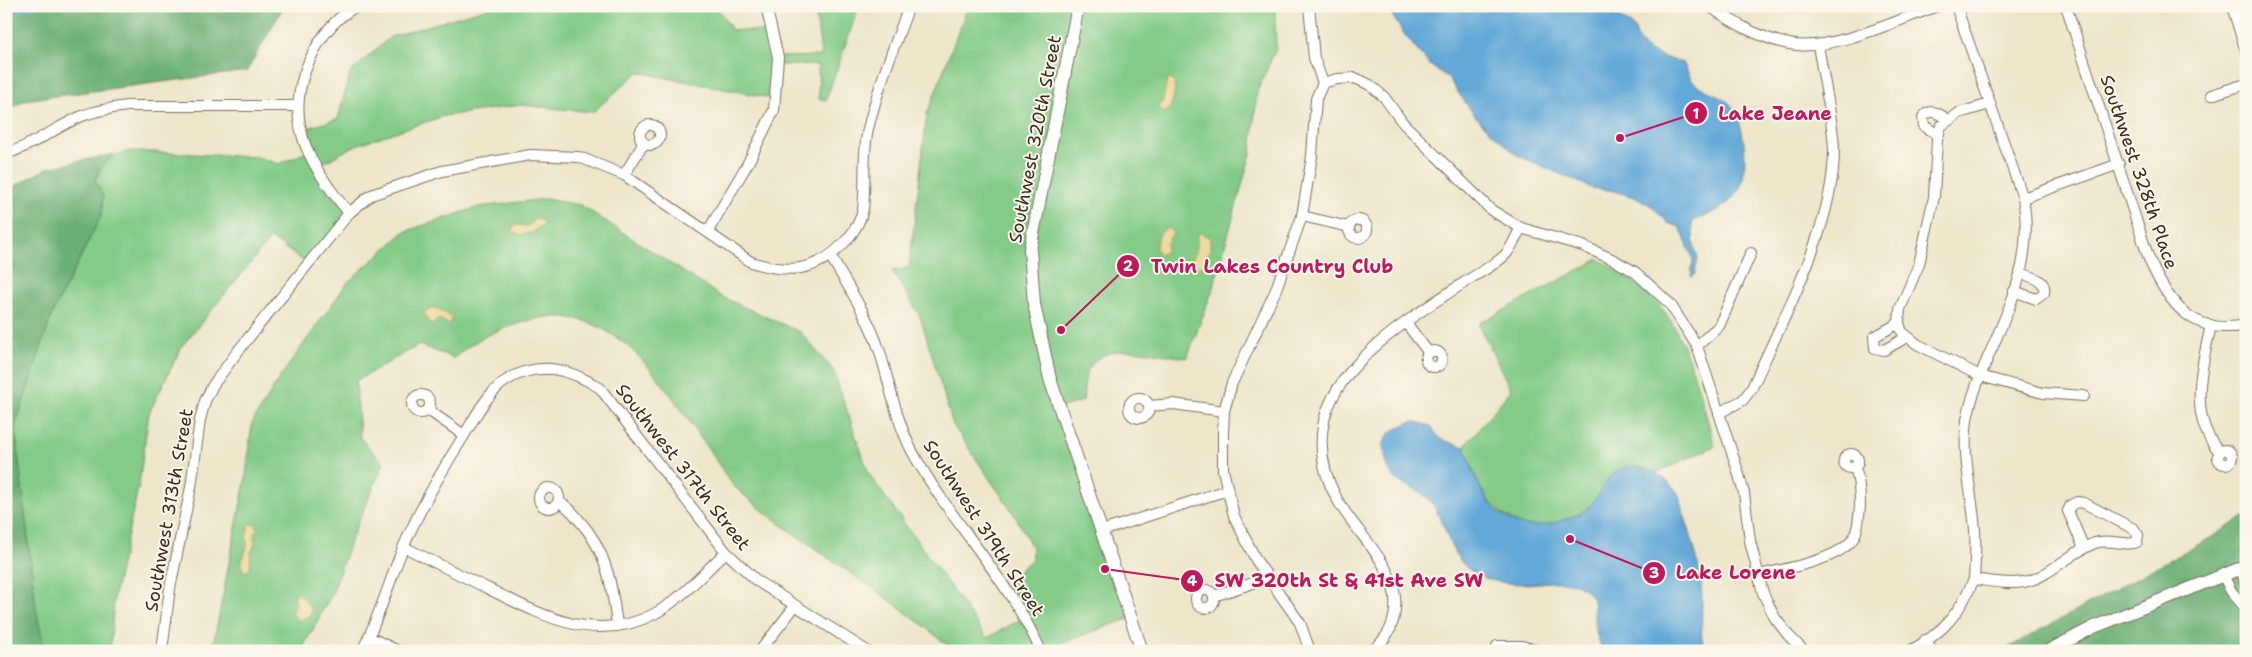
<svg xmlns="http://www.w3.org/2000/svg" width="2252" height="657" viewBox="0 0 2252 657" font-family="'Shantell Sans',sans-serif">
<rect width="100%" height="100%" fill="#fbf7ec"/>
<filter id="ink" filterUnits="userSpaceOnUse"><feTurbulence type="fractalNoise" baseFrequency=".02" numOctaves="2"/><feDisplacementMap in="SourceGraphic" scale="10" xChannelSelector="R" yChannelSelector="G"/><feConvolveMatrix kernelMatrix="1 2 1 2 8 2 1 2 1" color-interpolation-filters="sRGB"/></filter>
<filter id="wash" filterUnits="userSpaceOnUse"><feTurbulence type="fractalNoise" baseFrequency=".0096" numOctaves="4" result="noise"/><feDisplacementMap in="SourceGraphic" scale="20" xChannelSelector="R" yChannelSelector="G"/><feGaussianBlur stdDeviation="1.12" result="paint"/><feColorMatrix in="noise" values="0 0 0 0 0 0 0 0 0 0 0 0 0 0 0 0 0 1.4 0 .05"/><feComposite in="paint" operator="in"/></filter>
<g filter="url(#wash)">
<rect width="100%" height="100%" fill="#ede6ca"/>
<g fill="#83cb87" stroke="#5f7a52">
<path d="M495,6H716L732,30L773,32L778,57L821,56L815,6H859L826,100L819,99L818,65H778L775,99L638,72L593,112L520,105L444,116L356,145L314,168L349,213L309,265L271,238L182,346L149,413L139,484L114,597L110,651H6L36,609L15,427L52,314L101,216L103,196L95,181C105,160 108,155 131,151L258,157L279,164L307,152L300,130L338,119L350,73L390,37Z"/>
<path d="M968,6H1275L1276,49L1257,92L1251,153L1212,292L1187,358C1157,355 1106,337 1088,370C1084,378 1084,392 1083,401L1060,408L1131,618L1039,651H954C887,591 806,549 739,491C728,481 720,466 712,454C669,395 620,298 531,320C502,328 477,337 454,358L419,345L356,381L360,438L384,463L351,539L332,594L301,651H212L246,476L252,423L280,377L348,282L404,232L478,207L545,199L581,205L722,297L800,332L833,370L869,474L987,638L1025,617L1005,584L1032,559V547L1015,516L953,425L920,316L892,271L909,268L927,114Z"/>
<path d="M1599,259C1623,276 1651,291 1667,315C1690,350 1703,406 1715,446L1655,473L1637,468L1608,479L1592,504L1579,514L1545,527L1524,526L1505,516L1489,501L1479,485L1464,447L1511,390L1478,324Z"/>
</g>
<g fill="#6aaf74" stroke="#526c49">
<polygon points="6,6 284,6 247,71 25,100 6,112"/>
<polygon points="114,154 101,168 95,180 103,196 101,216 52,314 15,427 36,609 45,651 6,651 6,191 47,168"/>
<polygon points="2246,516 2246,651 2002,651 2210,538"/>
</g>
<g fill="#eeda9e" stroke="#94825e">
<path d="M1167,79L1173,80C1177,88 1173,109 1164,113L1158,109L1163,100Z"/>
<polygon points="535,219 542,220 544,224 532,233 519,235 512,230 514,225 528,226"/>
<path d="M1168,228L1173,233L1167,243L1166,252L1159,254L1156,249C1156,241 1159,231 1168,228Z"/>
<polygon points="1200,233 1210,238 1210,250 1204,265 1199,267 1194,266 1192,261 1197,248 1197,235"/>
<polygon points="434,307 451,317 451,323 448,324 439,319 433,324 428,322 424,312"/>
<path d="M251,524H255L258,529L253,537L255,544L251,552L250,568L246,572L242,569C240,559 247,553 247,544C247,537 245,530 251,524Z"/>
<polygon points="297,592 305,600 312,611 308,617 298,621 292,612 296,604 294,596"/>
</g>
<g fill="#62a8d8" stroke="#4e697b">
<path d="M1387,6H1595C1606,14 1620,16 1630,24C1637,29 1636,39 1641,44C1653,56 1668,58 1683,63C1687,68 1688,75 1692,80C1701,91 1718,93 1728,102C1745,116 1750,171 1739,190C1729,207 1710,214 1692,222L1694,246L1698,258L1695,274L1691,277L1693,259L1680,227L1668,223L1653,207L1638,198L1614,191L1592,188L1517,155L1490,131L1475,116L1447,77L1431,66L1416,49L1401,30Z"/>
<path d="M1413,421L1431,426L1440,439L1464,447C1473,465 1476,487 1489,502C1511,528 1533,531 1563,520C1572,517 1581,515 1587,509C1600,498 1603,479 1618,471C1636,459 1667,475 1677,492C1681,499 1682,509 1685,517C1694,544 1702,573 1702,602C1702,618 1700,634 1704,651H1602C1600,644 1597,636 1595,629C1592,613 1599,599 1583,588C1569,579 1555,582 1539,583C1519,585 1498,584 1480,576C1448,561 1450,531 1433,505C1414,477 1390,496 1384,450C1382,432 1399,427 1413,421Z"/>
</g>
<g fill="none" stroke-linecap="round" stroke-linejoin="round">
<polyline stroke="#62a8d8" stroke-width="2.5" points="6,14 38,6"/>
</g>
</g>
<g filter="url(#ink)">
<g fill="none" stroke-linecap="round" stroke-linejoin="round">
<defs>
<g id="minor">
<polyline points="1309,6 1314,58 1323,83 1316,99 1312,156 1302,216 1275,292 1232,383 1224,411 1223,433 1223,470 1234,516 1256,560 1300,623 1310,651"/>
<path d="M1709,6C1734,23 1759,38 1789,44C1828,53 1899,20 1937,6"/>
<path d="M1956,6L2023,198C2034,257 2012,302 1989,355C1980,376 1971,397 1967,420C1962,457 1972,492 1975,530C1976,546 1975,563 1974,579"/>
<path d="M2066,6L2149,259C2168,303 2192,336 2246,325"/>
<polyline points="2232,6 2246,51"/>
<polyline points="1323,83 1337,79 1355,78 1370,85 1384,97 1403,123 1491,210 1521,228 1583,246 1614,260 1635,272 1670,304 1697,346 1737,468 1744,493 1750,541 1763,593 1775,618 1788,635 1804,651"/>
<polyline points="2211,95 2246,84"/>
<polyline points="1990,104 1959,113 1941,126 1937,139 1934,197 1919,264 1900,309 1899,323 1902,332 1917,344 1980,376 2043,393 2084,396"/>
<circle cx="650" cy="135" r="10"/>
<path d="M1939,135L1924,126L1923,117C1931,107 1939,114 1947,119"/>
<path d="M6,154C34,145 56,127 82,116C97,110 112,108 127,106H297"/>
<polyline points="624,175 644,143"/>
<polyline points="2023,198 2119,164"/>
<path d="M349,213C307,163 280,116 313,53C323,34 338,15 358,6"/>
<polyline points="1302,216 1349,227"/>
<circle cx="1358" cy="229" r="9"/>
<polyline points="708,231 748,163 774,110 778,57 766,6"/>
<path d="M831,257C849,288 869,318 880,352C890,385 896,421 913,453C951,522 1008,578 1041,651"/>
<path d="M2014,291L2036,299L2044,293C2047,279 2031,277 2020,273"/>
<polyline points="1406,323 1429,353"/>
<polyline points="1899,323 1874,337 1875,348 1884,350 1907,337"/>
<path d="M2211,325C2202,367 2187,417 2220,452"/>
<polyline points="1697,346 1719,326 1751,253"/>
<circle cx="1434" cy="359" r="8"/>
<circle cx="421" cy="404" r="9"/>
<circle cx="1139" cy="408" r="10"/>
<polyline points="1149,406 1173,404 1224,411"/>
<polyline points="428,410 464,435"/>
<path d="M1719,413L1743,400L1752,388C1783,318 1834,227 1834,150C1833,119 1823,76 1818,45"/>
<circle cx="2225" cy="457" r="7"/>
<circle cx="1851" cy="461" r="7"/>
<circle cx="549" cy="498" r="10"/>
<path d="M558,502C568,506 573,513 579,520C607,551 612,585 617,625"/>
<polyline points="1102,531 1227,490"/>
<path d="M404,547C432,561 460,575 489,589C541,615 595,645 654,614C682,599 703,573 726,552"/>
<polyline points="2241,568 2246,585"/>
<path d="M1759,575C1783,569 1842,560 1854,537C1859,527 1859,516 1860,506C1860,494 1859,479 1855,468"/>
<polyline points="2223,575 2231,591 2246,609"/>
<circle cx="1205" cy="599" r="9"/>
<polyline points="1214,596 1268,578"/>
<polyline points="369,637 398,651"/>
<polyline points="1925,640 1932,651"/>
<polyline points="1497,646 1522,646 1539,651"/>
<path d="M162,651L170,588L191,487L200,420L205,401L213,385L238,351L349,213L371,195L442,171L530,155L579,157L624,175L751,262C789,274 817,272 845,242C854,232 861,222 863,209C866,183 862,156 868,129C878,87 894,47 909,6"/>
<path d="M362,651C379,618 389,582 403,548C420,508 442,470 465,434C476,415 488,392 507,380C540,360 570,369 600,388L726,552L757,581L867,651"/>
<polyline points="760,651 795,606"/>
<path d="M1372,651C1382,643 1390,633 1393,621C1407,572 1358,538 1337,499C1325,477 1319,451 1323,426C1333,363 1416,315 1465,282C1478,273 1496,265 1506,254C1512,247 1516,236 1521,228"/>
<path d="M1910,651C1944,632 1959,614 1974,579C1990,581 2007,585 2024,582C2048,578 2072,551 2095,543C2109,538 2127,547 2137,542L2138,535L2134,529L2084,503L2077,502L2071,505L2068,511L2084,548"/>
</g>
<g id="major">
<polyline points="1078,6 1030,249 1034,304 1050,379 1142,651"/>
<polyline points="2048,651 2094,627 2246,566"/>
</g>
</defs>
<use href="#minor" stroke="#796c5a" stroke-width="12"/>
<use href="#major" stroke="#796c5a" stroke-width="14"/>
<use href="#minor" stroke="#fff" stroke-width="10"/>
<use href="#major" stroke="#fff" stroke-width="12"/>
</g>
</g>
<g text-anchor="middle" stroke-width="4" stroke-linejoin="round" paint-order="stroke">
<g font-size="18" fill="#3b2a1e" stroke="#fbf7ec">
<text transform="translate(1035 139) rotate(-79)" y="6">Southwest 320th Street</text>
<text transform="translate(2139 172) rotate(71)" y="6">Southwest 328th Place</text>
<text transform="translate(683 467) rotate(52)" y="6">Southwest 317th Street</text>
<text transform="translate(169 510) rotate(-80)" y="6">Southwest 313th Street</text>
<text transform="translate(984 528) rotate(57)" y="6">Southwest 319th Street</text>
</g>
</g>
<path fill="none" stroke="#c2185b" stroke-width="2" d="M1620 138L1696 113M1061 330L1128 266M1570 539L1654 573M1105 569L1192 581"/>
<g fill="#c2185b" stroke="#fbf7ec" stroke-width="2">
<circle cx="1620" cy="138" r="5"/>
<circle cx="1061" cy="330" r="5"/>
<circle cx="1570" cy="539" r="5"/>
<circle cx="1105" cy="569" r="5"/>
<circle cx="1696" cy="113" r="12"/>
<circle cx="1128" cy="266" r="12"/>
<circle cx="1654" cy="573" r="12"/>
<circle cx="1192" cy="581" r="12"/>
</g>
<g font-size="15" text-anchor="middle" font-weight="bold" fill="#fff">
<text x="1696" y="119">1</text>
<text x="1128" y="271">2</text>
<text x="1654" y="578">3</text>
<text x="1192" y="586">4</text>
</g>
<g font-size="19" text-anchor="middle" font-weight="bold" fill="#c2185b" stroke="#fbf7ec" stroke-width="4" stroke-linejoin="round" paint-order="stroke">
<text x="1775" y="120">Lake Jeane</text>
<text x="1272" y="273">Twin Lakes Country Club</text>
<text x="1736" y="579">Lake Lorene</text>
<text x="1349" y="587">SW 320th St &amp; 41st Ave SW</text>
</g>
<rect width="2252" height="657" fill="none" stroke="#fbf7ec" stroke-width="25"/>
</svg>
